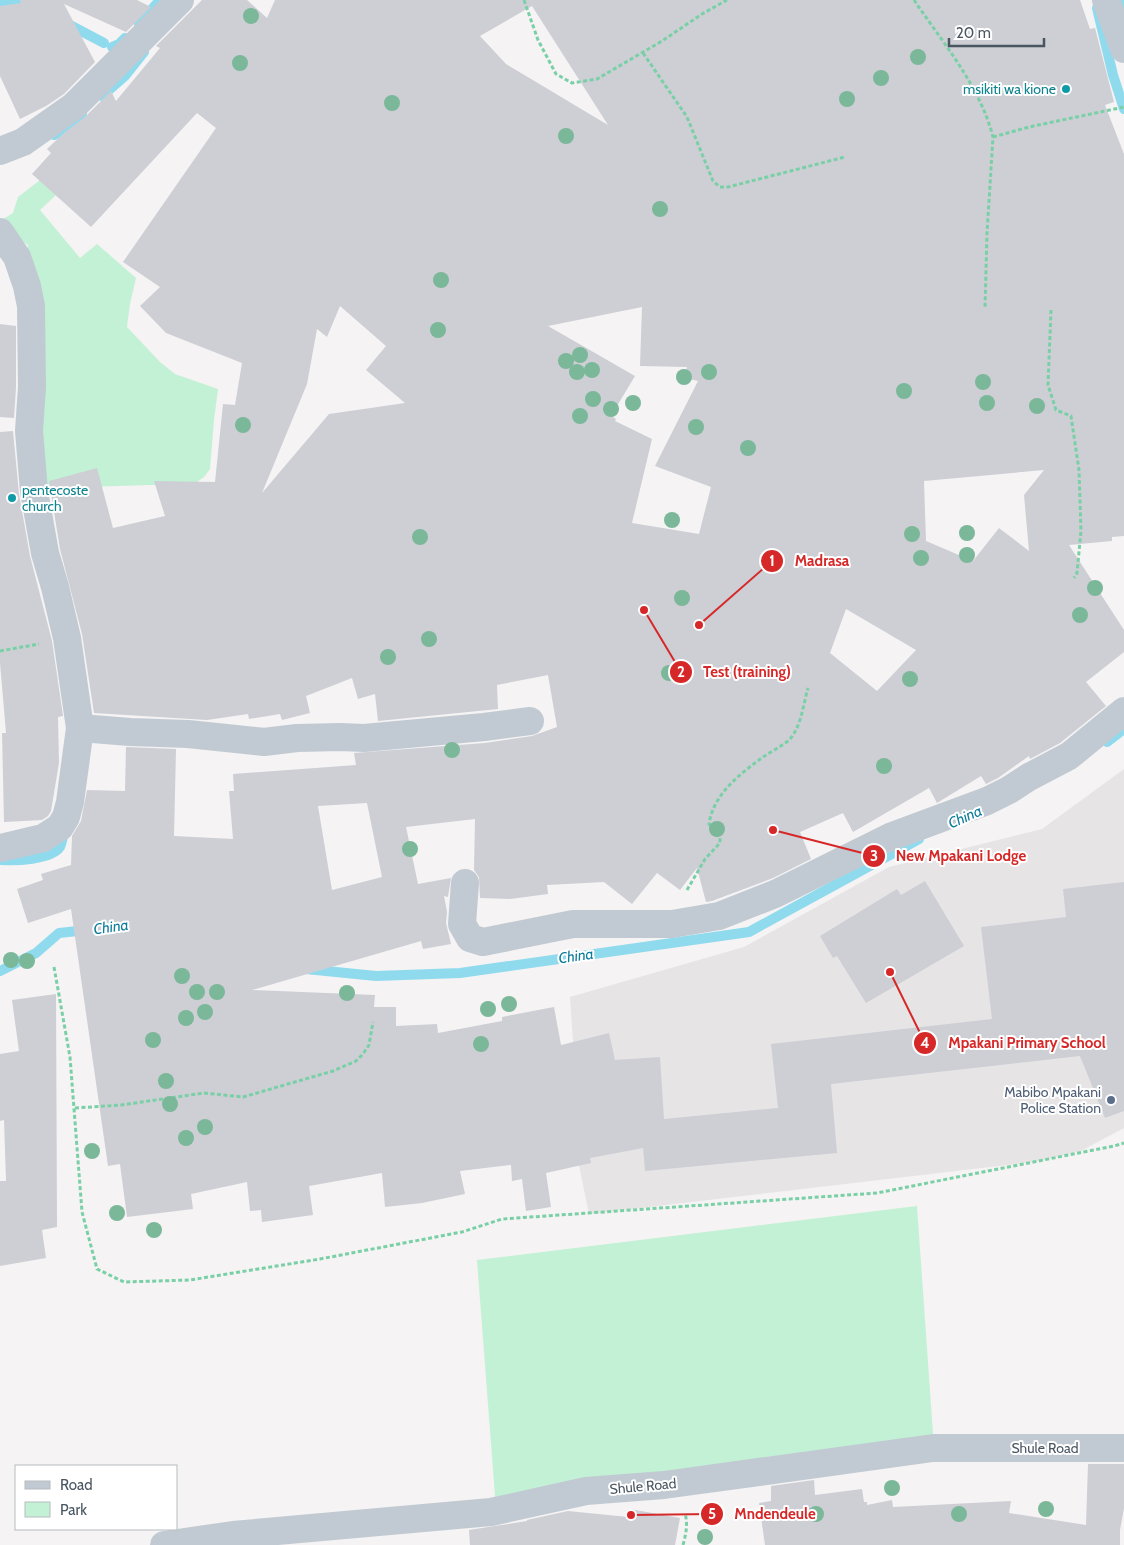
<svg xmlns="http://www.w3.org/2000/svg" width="1124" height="1545" viewBox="0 0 1124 1545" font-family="Cabin,sans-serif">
<rect width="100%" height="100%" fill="#f5f3f3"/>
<polygon fill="#e6e4e5" points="1124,769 1124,1128 1081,1151 1034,1162 589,1214 574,1141 578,1117 570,997 744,947 889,867 1042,829"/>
<g fill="#c3f1d5">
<polygon points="44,177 56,195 40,210 80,258 97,244 136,278 130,304 127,327 160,362 175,374 218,389 214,420 210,469 204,477 197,482 184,484 51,488 44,484 27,274 28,245 0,227 0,221 13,213 18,197"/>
<polygon points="917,1206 934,1448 496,1509 477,1260"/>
</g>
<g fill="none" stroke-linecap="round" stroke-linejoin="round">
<g stroke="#90daee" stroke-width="10">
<polyline points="1123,0 1124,3"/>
<polyline points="0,3 14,1 29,8"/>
<polyline points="1097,8 1113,75 1124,109"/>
<polyline points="66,23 104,43"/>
<polyline points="139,24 160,0"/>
<polyline points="112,47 119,44 125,38"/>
<polyline points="102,96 125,76 144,52"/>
<polyline points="54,135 70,127 82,114"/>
<polyline points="1107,742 1124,729"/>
<path d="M0,860C14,861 52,860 60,847C62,843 63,836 64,831"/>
<polyline points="306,969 376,976 460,973 749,932 919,839"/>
<polyline points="0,971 36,953 59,933 87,930"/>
</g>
</g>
<g fill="#cdcfd5" fill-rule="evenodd">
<polygon points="20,0 137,0 151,7 126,32 64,4 95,62 64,94 46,106 20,119 0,76 0,6 21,3"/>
<path d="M202,0H247L267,18L275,0H1080L1090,29L1095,28L1114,102L1105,105L1124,154V536L1112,537V541L1069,545L1124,630V652L1086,682L1106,706L1060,743L1030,759L1029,756L998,778L986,784L981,776L937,803L929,788L853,832L843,813L800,832L811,859L773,878L712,901L706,902L697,868L680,890L657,873L632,904L604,882L547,885L548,894L510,899L480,898L479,877L474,870L475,819L406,827L418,884L451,878L448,897L444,896L447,912L446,923L451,944L423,949L421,941L252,990L375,995L374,1007H396V1026L437,1024L438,1033L502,1021V1017L554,1007L561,1045L609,1033L615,1060L660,1057L664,1119L778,1108L771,1044L992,1019L981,927L1066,917L1063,889L1124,882V1111L1105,1118L1080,1056L831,1084L837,1153L645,1171L643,1148L590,1158L591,1163L546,1173L551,1207L526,1211L522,1179L512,1181L511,1165L460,1171L465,1194L422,1203L385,1207L382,1173L309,1186L313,1215L262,1222L261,1210L250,1211L247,1182L191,1194L193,1209L127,1217L120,1164L108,1166L71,909L28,923L17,889L43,880L41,874L71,865L72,836L81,821L87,790L125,791L126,747L176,749L174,836L233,839L229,791H234L233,774L356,765L354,753L485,743L532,736L557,727L548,675L497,685L498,709L378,721L375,694L358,699L352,678L306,696L310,713L282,720L280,714L249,719L248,714L207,720L94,713L82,634L60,549L49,481L97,468L113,528L165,516L154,481L215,482L223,404L235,405L242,363L166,333L140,306L160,287L123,262L216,128L197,113L91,227L32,174L51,153L47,149L65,132L85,117L111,91L116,101L160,48L156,46ZM532,6L608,125L506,64L480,36ZM340,306L386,346L366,370L405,403L329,414L262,493L307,384L317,329L327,337ZM642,307L640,366L687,367L685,378L698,381L655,466L711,487L699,534L632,523L652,439L615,421L616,419L611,416L635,376L548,326ZM1044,470L1024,495L1029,551L999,528L973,561L926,541L924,481ZM846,609L916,650L877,691L830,653ZM367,803L382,877L332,890L318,806Z"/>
<polygon points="0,324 16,326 16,387 14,418 0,417"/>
<polygon points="13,431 19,494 30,556 52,641 63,716 58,717 59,763 51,811 48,816 42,820 4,822 2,733 6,733 0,663 0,432"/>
<polygon points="925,881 964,946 866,1003 837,956 833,958 820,936 897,889 901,895"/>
<polygon points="56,994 57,1227 42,1230 46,1258 0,1266 0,1181 6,1181 4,1120 0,1121 0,1054 19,1051 12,1000"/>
<polygon points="1088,1464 1124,1464 1124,1508 1120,1530 1120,1545 765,1545 759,1503 771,1501 771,1486 814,1480 815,1495 862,1489 864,1502 867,1502 867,1505 892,1500 893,1507 1011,1501 1009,1513 1086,1525"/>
<polygon points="630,1509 680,1518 675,1545 470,1545 469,1530 527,1521 527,1520 568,1511 628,1517"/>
</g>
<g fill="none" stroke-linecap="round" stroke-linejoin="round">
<g stroke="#7ad0a6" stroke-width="3" stroke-dasharray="4 2.5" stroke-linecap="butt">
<polyline points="524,0 538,40 556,74 572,83 597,79 662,41 702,14 727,0"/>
<path d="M914,0C943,43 980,86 993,137L987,233L985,308"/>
<polyline points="643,53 687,117 713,181 720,187 728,187 845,157"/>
<polyline points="993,137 1029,127 1124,107"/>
<polyline points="1051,310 1048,385 1056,410 1071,416 1079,470 1081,531 1077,573 1074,578"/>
<polyline points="0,651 39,644"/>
<path d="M687,890L705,859L720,843V838L709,824C713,796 737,776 759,760C768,753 779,748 788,741C801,729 803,705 808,688"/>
<polyline points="54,967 70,1057 82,1212 97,1269 124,1282 190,1280 320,1259 462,1232 502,1219 877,1193 1114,1146 1124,1143"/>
<polyline points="75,1108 121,1105 204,1093 243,1097 333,1071 356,1061 363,1054 369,1045 373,1022"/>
<path d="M683,1545C686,1534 688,1524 685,1513"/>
</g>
<g stroke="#c1cad2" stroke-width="28">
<polyline points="1106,0 1124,49"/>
<polyline points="0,151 23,142 74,106 180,0"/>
<polyline points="0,232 17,257 27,286 31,306 32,387 29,431 34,491 45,553 55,587 67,638 80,728 70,802 66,817 60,827 43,838 0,848"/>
<polyline points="80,728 130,732 188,734 264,742 297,738 341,737 364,738 484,727 530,721"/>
<polyline points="465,883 462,924 470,938 483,942 573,924 672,924 719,916 775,894 890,837 987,801 1009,790 1029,777 1069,756 1124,711"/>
<polyline points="164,1545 233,1535 491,1512 586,1491 664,1485 933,1448 1124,1448"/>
</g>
</g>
<g fill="#7bb799">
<circle cx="251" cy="16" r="8"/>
<circle cx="918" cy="57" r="8"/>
<circle cx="240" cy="63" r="8"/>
<circle cx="881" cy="78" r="8"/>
<circle cx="847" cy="99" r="8"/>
<circle cx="392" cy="103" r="8"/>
<circle cx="566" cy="136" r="8"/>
<circle cx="660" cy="209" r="8"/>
<circle cx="441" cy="280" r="8"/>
<circle cx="438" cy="330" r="8"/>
<circle cx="580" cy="355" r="8"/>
<circle cx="566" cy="361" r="8"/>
<circle cx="592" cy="370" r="8"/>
<circle cx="577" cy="372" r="8"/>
<circle cx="709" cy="372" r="8"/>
<circle cx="684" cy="377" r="8"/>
<circle cx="983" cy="382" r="8"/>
<circle cx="904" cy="391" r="8"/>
<circle cx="593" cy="399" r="8"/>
<circle cx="633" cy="403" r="8"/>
<circle cx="987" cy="403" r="8"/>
<circle cx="1037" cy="406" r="8"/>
<circle cx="611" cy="409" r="8"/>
<circle cx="580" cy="416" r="8"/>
<circle cx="243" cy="425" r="8"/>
<circle cx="696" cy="427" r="8"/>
<circle cx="748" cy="448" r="8"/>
<circle cx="672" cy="520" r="8"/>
<circle cx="967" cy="533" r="8"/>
<circle cx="912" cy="534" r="8"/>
<circle cx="420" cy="537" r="8"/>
<circle cx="967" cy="555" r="8"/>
<circle cx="921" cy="558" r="8"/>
<circle cx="1095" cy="588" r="8"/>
<circle cx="682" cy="598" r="8"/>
<circle cx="1080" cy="615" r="8"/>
<circle cx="429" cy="639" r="8"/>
<circle cx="388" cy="657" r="8"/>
<circle cx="669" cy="673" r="8"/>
<circle cx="910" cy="679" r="8"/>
<circle cx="452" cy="750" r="8"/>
<circle cx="884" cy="766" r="8"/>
<circle cx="717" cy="829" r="8"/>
<circle cx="410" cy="849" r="8"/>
<circle cx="11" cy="960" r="8"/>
<circle cx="27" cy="961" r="8"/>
<circle cx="182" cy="976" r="8"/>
<circle cx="197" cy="992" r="8"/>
<circle cx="217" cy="992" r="8"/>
<circle cx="347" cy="993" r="8"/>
<circle cx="509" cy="1004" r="8"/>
<circle cx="488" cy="1009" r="8"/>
<circle cx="205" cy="1012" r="8"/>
<circle cx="186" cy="1018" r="8"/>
<circle cx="153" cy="1040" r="8"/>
<circle cx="481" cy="1044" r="8"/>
<circle cx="166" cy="1081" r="8"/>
<circle cx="170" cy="1104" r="8"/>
<circle cx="205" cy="1127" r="8"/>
<circle cx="186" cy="1138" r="8"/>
<circle cx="92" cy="1151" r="8"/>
<circle cx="117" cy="1213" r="8"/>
<circle cx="154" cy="1230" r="8"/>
<circle cx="892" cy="1488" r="8"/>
<circle cx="1046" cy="1509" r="8"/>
<circle cx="816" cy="1514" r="8"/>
<circle cx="959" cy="1514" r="8"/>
<circle cx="705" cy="1537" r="8"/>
</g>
<g fill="#0f9aa8" stroke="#fff" stroke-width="2">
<circle cx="1066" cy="89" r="5"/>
<circle cx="12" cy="498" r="5"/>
</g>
<circle fill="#5c6f8a" stroke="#fff" stroke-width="2" cx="1111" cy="1100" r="5"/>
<g text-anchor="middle" stroke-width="4" stroke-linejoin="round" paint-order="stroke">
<g font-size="14" fill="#0d838f" stroke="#fff" text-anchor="end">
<text x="1056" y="94">msikiti wa kione</text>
<text x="22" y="495" text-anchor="start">pentecoste<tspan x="22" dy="16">church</tspan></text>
</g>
<g font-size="14" fill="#4e5e75" stroke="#fff" text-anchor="end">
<text x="1101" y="1097">Mabibo Mpakani<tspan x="1101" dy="16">Police Station</tspan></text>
</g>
<g font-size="14" fill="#4a5661" stroke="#fff">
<text x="1045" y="1453">Shule Road</text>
<text transform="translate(643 1486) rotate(-5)" y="5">Shule Road</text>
</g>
<g font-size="15" font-style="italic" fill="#0c7c9b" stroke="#fff">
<text transform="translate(965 817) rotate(-24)" y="5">China</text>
<text transform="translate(111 927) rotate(-8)" y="5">China</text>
<text transform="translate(576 956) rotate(-8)" y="5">China</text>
</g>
</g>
<path fill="none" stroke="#d62828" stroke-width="2" d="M699 625L772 561M644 610L681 672M773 830L874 856M890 972L925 1043M631 1515L712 1514"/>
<g fill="#d62828" stroke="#fff" stroke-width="2">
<circle cx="699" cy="625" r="5"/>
<circle cx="644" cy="610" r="5"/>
<circle cx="773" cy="830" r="5"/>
<circle cx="890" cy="972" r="5"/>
<circle cx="631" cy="1515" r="5"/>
<circle cx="772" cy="561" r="12"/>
<circle cx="681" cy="672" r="12"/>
<circle cx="874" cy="856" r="12"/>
<circle cx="925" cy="1043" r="12"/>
<circle cx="712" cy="1514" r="12"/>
</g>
<g font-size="15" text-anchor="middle" font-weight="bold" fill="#fff">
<text x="772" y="566">1</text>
<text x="681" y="677">2</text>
<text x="874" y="861">3</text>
<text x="925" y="1048">4</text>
<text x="712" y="1519">5</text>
</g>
<g font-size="15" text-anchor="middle" font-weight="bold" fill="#d62828" stroke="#fff" stroke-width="4" stroke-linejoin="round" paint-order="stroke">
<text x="822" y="566">Madrasa</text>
<text x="747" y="677">Test (training)</text>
<text x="961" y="861">New Mpakani Lodge</text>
<text x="1027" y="1048">Mpakani Primary School</text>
<text x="775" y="1519">Mndendeule</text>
</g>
<rect x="15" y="1465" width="162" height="65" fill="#ffffff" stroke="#b7bbc0"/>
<rect x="25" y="1481" width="25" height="8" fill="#c1cad2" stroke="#b7bbc0"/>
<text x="60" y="1490" font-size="15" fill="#4a5661">Road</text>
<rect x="25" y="1502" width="25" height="15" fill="#c3f1d5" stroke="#b7bbc0"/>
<text x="60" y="1515" font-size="15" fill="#4a5661">Park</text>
<path d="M949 38v8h95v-8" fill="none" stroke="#4a5661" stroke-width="2.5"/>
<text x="956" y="38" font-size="15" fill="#4a5661" stroke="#ffffff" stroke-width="4" paint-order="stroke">20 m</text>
</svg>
